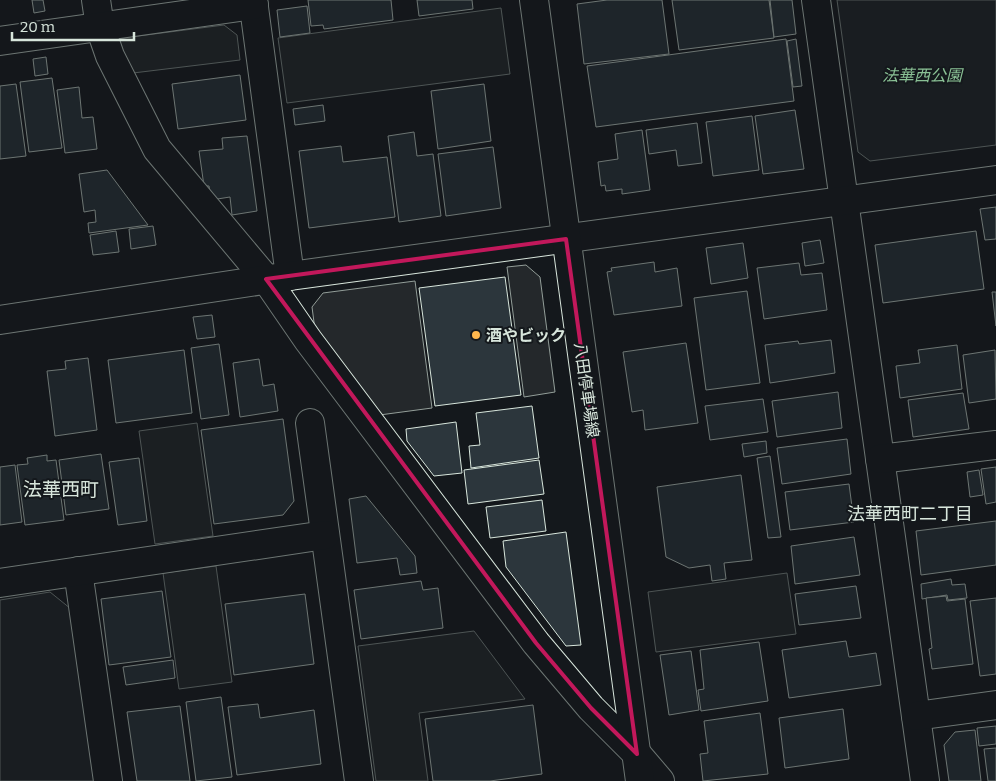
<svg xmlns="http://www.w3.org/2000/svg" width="996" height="781" viewBox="0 0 996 781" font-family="Bitter,'Noto Sans JP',serif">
<rect width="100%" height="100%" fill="#14181c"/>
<g fill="#202428" stroke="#939e99">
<polygon points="837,0 996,0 996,145 870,161 858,152"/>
<polygon points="50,592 71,609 95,781 0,781 0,600"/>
</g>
<g fill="#24282b" stroke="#939e99">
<polygon points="501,8 510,74 287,103 278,38"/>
<polygon points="224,25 237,35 240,60 133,73 115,39"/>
<polygon points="526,265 540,277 555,392 524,397 507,267"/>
<polygon points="415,281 432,408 372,416 317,345 312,307 323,293"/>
<polygon points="197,423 213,536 155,544 139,431"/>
<polygon points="216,566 232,682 179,689 163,573"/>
<polygon points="787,573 796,634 656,652 648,592"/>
<polygon points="474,631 525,699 419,713 428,781 376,781 358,646"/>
</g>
<g fill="#2c363c" stroke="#d8e6dc">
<polygon points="32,0 43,0 45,11 34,13"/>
<polygon points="308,0 391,0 393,20 324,29 323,25 311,26"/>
<polygon points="417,0 472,0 473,9 419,16"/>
<polygon points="607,0 662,0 669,54 584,64 577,4"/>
<polygon points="672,0 769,0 774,38 679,50"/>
<polygon points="770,0 792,0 796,34 774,37"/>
<polygon points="307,6 310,33 280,37 277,10"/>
<polygon points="786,39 794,101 596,127 587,66"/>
<polygon points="796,39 802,86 793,87 787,41"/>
<polygon points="46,57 48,74 35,76 33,59"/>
<polygon points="240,75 246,120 178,129 172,84"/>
<polygon points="52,78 62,148 29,152 20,82"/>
<polygon points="16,84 26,156 0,159 0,86"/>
<polygon points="484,84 491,141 438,149 431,91"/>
<polygon points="79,87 82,118 93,117 97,149 65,153 57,90"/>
<polygon points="323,105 325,121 295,125 293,109"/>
<polygon points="795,110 804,169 763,174 755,116"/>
<polygon points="752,116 759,170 713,176 706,122"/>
<polygon points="697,123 702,163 678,166 676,150 649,154 646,130"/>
<polygon points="642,130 650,190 622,194 622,189 606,191 605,185 601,186 598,162 618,159 615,134"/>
<polygon points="414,132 417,156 433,154 441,216 399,222 388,136"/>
<polygon points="247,136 257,211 232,215 230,197 211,200 209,186 204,186 199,151 223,149 222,138"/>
<polygon points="341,146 343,162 387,157 395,217 309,228 299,151"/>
<polygon points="493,147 501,208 446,216 438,154"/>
<polygon points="107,170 148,225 89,233 88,223 96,222 95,210 84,212 79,174"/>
<polygon points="996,207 996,239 985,240 980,209"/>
<polygon points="153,226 156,245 131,249 129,229"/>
<polygon points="116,231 119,252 93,255 90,235"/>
<polygon points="976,231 984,289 883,303 875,245"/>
<polygon points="820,240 824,263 805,266 802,243"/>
<polygon points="743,243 748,278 711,284 706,248"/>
<polygon points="654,262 655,272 677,268 682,306 614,315 607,272 612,271 611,268"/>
<polygon points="799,263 801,275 822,273 827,310 764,319 757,268"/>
<polygon points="505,277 521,395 435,406 419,288"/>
<polygon points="747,291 760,383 706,390 694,298"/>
<polygon points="992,292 996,292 996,326"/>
<polygon points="212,315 215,337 197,339 193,317"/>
<polygon points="831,340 835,373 770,383 765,345 798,341 799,344"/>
<polygon points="686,343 698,423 645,430 643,410 632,412 623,352"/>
<polygon points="219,344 229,415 201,419 191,348"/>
<polygon points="957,345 962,389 900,398 896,366 920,363 918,350"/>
<polygon points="184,350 192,413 116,423 108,360"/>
<polygon points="995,350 996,399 969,403 963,355"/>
<polygon points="88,358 97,430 55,436 47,371 66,369 65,361"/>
<polygon points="259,359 263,386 274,384 278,411 240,417 233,363"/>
<polygon points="838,392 842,428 777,437 772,401"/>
<polygon points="963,393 969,429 913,437 908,400"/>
<polygon points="763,399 768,432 710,440 705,406"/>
<polygon points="532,406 539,458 471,468 469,446 480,445 476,413"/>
<polygon points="283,419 294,501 283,515 214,524 201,430"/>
<polygon points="456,422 462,473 434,476 407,441 406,429"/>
<polygon points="847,439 851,474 782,484 777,448"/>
<polygon points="766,441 767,453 744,457 742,444"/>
<polygon points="101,454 109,509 66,515 59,460"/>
<polygon points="47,455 47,461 56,460 64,520 25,525 17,465 28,464 27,458"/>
<polygon points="770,456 781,537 768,538 757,458"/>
<polygon points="139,458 147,521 118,525 109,462"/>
<polygon points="539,460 544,494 468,504 464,470"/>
<polygon points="15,465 22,522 0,525 0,467"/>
<polygon points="996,467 996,502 986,504 981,469"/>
<polygon points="979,470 983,495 970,497 967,472"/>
<polygon points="741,475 752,560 724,563 726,579 712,581 710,565 689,568 666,557 657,487"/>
<polygon points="849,484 854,522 790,530 785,492"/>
<polygon points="366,496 415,556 417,573 400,575 397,558 357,563 349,499"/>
<polygon points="542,500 546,531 490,538 486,507"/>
<polygon points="996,521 996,565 921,575 916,531"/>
<polygon points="566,532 581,645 566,646 506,567 503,541"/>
<polygon points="854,537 860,575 795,584 791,546"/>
<polygon points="951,579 952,585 965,584 967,598 948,600 947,595 922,599 921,584"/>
<polygon points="421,581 423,590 438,588 443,628 361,639 354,590"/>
<polygon points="856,586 861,618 799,625 795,594"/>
<polygon points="162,591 171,657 109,665 101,599"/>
<polygon points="305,594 314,664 234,675 225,604"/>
<polygon points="946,596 947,601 965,599 973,664 932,669 929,649 932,648 926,598"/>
<polygon points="996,598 996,674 980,676 970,601"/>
<polygon points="846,641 849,657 876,653 881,685 789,698 782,650"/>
<polygon points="759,642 768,701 701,711 698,690 704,689 700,650"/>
<polygon points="691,651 699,710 669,715 660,655"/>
<polygon points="173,660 175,678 126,685 123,667"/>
<polygon points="221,697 232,777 196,781 186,702"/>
<polygon points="258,704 260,718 314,710 321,764 237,775 228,707"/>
<polygon points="533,705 542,774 490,781 433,781 425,719"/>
<polygon points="180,706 190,781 137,781 127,712"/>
<polygon points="843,709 849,759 785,768 779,718"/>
<polygon points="760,713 768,774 703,781 700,754 708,753 704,721"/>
<polygon points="996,726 996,744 979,746 977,728"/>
<polygon points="975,730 981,781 949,781 944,745 955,732"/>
<polygon points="996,748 996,781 988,781 984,749"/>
</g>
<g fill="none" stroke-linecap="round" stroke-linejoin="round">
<defs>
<g id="minor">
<polyline points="96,0 100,27 110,56 157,149 266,279 308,340 536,643 591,708 637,754 660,781"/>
<polyline points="253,0 290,276"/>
<polyline points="816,0 925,781"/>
<polyline points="0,41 254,5"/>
<polyline points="0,320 290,276 996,180"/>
<polyline points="310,423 359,781"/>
<polyline points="880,459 996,445"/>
<polyline points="78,571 108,781"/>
<polyline points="0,583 325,535"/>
<polyline points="916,716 996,705"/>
</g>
<polyline id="major" points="534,0 640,781"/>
</defs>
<use href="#minor" stroke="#d8e6dc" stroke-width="30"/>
<use href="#major" stroke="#d8e6dc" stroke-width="30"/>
<use href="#minor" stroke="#14181c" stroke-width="28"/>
<use href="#major" stroke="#14181c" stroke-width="28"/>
</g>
<path d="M0 0H996V781H0ZM566,239L637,754L591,708L536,643L266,279Z" fill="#14181c" fill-opacity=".55" fill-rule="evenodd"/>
<path fill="none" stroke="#c2185b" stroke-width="4" stroke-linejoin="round" d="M566,239L637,754L591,708L536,643L266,279Z"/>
<circle fill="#ffb74d" stroke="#14181c" stroke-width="2" cx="476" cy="335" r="5"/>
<g text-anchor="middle" stroke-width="4" stroke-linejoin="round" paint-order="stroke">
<g font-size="16" font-style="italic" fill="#8ac095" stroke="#14181c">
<text x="922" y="81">法華西公園</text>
</g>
<g font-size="16" font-weight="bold" fill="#d8e6dc" stroke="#14181c" text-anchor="start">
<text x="486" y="341">酒やビック</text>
</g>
<g font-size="16" fill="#d8e6dc" stroke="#14181c">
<text transform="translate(587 390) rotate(82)" y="6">八田停車場線</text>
</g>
<g font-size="18" fill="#d8e6dc" stroke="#14181c">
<text x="910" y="520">法華西町二丁目</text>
</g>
<g font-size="19" fill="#d8e6dc" stroke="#14181c">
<text x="61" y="496">法華西町</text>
</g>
</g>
<path d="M12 32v8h122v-8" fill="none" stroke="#d8e6dc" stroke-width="2.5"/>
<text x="20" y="32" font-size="15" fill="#d8e6dc" stroke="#14181c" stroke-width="4" paint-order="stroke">20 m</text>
</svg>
